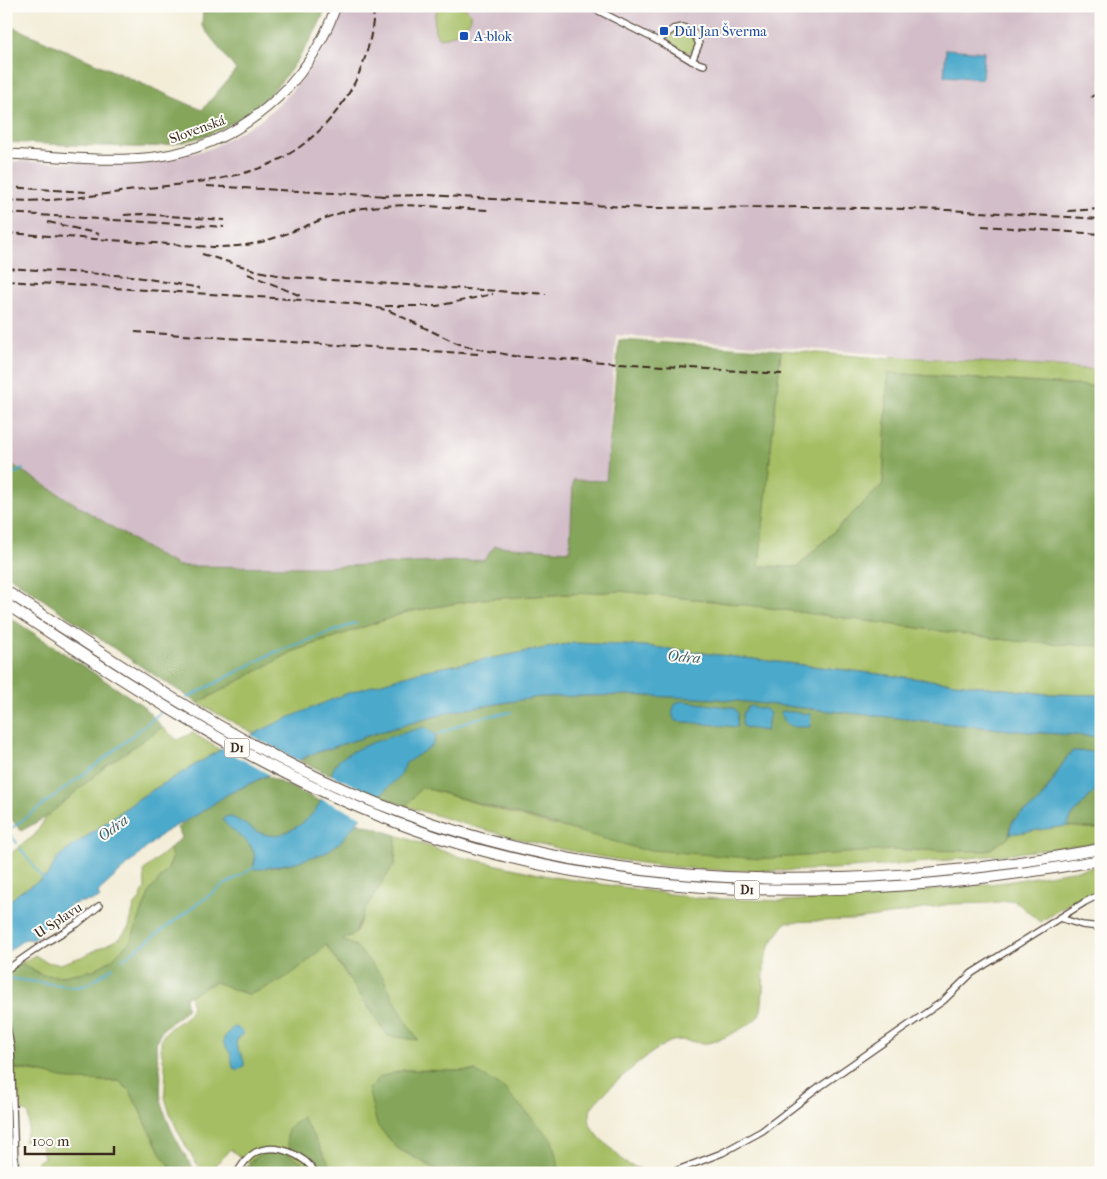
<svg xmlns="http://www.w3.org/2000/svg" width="1107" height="1179" viewBox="0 0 1107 1179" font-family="'IM FELL French Canon',serif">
<rect width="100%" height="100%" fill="#fdfcf7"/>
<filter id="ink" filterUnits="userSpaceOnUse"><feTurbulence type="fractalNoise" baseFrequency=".02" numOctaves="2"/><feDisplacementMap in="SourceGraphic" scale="10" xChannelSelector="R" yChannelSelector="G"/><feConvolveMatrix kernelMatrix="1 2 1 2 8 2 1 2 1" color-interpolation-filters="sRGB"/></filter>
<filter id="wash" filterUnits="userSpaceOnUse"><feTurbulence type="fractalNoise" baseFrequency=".0096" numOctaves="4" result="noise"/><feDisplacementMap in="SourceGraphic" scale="20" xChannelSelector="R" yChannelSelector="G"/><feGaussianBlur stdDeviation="1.12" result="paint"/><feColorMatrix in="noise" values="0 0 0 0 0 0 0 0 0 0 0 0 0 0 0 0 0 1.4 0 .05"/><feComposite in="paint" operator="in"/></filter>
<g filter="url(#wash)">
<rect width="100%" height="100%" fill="#f3edd8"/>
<polygon fill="#d2bdc8" points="342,6 1101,6 1101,370 616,335 606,481 573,480 570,551 498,546 495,546 485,560 322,567 179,566 159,556 6,461 6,161 127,164 164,161 212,148 262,119 285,98 303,78 321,53 336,23"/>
<g fill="#a5be64" stroke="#707441">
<path d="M439,6L465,7L470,13L471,19C466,29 448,40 438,37C432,30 434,14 439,6Z"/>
<path d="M681,30L692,34C695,41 697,46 691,52H686L667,41C669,35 676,31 681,30Z"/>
<polygon points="781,350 892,359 891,356 1101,370 1101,387 888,373 883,484 797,567 759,566"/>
<polygon points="621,591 755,606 1023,642 1101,646 1101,695 1047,694 644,646 573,643 422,671 345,695 255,734 198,703 294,651 407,612 481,599"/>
<polygon points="162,727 177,740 193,733 220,750 141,797 58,857 47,876 6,904 6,857 35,835 46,817 107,765"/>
<path d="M421,787L551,825L893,850L987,851L1009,837L1010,834L1067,826L1096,829L1101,828V842C1032,852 963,859 894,865C813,871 730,875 649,864C566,854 485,831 406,806Z"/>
<path d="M396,835L457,856L553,877L698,898L781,901L870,897L1006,882L1101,866V890L1076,899L1040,922L1014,900L990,903L950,904L890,915L854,920L786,922C781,930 773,939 769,947C763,961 764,978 763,992C762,1001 763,1011 757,1018C750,1025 717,1043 707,1043C695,1044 685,1038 673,1041C654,1046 603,1092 591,1108L589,1121L592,1128L600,1138L627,1164L646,1171L645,1173H560L552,1140L475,1071L404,1070L380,1077L397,1148L443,1173H313L264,1152L250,1162L245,1161L230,1149L209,1173H204C190,1156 172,1123 166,1101C163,1091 167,1078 165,1067C163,1058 158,1045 163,1036C173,1019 198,1022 190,995L215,982L249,995C256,991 261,990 267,987C290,977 308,961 326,945L388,1036L417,1039L342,940L356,933L364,911L395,863Z"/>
<polygon points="170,848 172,859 168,869 150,891 131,940 111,960 94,970 62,976 42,975 21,963 35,955 46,962 60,964 84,956 120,938 129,927 134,906 140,899 145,888 144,870"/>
<polygon points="14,1069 100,1081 119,1081 130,1091 162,1156 176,1173 47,1173 37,1162 44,1158 40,1140 24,1141 28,1130 29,1115 25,1111 15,1110"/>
</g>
<g fill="#84a55a" stroke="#60683c">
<path d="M203,6H326C319,30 303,52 289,72C253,119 205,144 146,147C131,148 116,146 101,146C69,145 38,144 6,142V24L202,110L236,70L202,26Z"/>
<polygon points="619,340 781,350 759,566 798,567 883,484 888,373 1101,387 1101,646 1023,642 755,606 621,591 481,599 407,612 294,651 198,703 131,660 6,574 6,461 159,556 179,566 322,567 484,560 495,546 570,551 573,480 606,481"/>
<polygon points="6,615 142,705 162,727 107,765 46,817 21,831 12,820 6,824"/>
<polygon points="626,695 718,699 1029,732 1101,737 1101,752 1077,751 1066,758 1040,800 1033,807 1013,820 1010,826 1009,837 987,851 893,850 759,859 640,849 422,787 406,806 367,791 300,761 312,754 380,732 454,711 539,697"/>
<path d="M267,776L322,802C311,819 285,842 263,834C250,830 240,820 228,816L226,824C241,835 260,847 253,868L276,867L296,862L339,843L357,822L396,835L395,863L364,911L355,933L342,940L356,946L382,976L408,1025L418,1040L388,1036L326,945C308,961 290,978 267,987C261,990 255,991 249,995L215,982L185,998L187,1008C180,1019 165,1023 159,1035C153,1045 158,1058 160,1069C162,1079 159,1090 161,1100C166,1124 183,1153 197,1173H176L162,1156L130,1091L119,1081L69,1080L36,1071L11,1068L12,1111L6,1113V967L21,963L42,975L62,976L94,970L111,960L131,940L150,891L168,869L172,859L170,848L182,837L177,828L228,794Z"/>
<polygon points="1101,784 1101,828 1097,829 1067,826 1072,816"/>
<polygon points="404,1070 475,1071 504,1088 552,1140 560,1173 443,1173 397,1148 377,1125 368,1089 380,1077"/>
<path d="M302,1117L329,1163L326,1173H320L305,1157L290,1150C283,1131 288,1128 302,1117Z"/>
<path d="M264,1152C287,1152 297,1155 313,1173H241L250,1162Z"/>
</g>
<g fill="#4ca9cb" stroke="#446a74">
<polygon points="946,49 984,52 982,79 944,76"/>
<path d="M573,643L644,646L1047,694L1101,695V737L1029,732L718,699L626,695L539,697L454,711L380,732L312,754L228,794L198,814L163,833L100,890L98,893L100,898C92,902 85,901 77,903C63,907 45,929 34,940L25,939L6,953V904L20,892L47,876L58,857L141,797L220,750L283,720L345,694L422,671Z"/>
<path d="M683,701L734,708L738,713L737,727L675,721C671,714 672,709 677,702Z"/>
<polygon points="749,706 765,709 770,713 766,731 746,728 742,725 743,713"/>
<path d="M782,711L811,714L810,727C795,727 787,729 780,714Z"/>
<path d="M424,727L436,735L433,745L406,763L401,775L384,791L339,843L325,853L296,862L261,869H253C262,841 235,838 223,820L225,817C240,813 257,844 284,833C311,822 320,807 329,781C332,773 334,763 342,758C363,742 399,735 424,727Z"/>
<path d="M1072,751L1101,752V784L1072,816L1067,826L1010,834C1009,814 1029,813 1039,801C1052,786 1059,766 1072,751Z"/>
<path d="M233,1027L238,1028L243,1033C241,1036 238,1037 237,1040C233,1049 246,1055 244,1066L238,1070L233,1068L231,1055L223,1042L224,1038Z"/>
</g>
<g fill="#f3edd8">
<polygon points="248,734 301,762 272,776 220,747"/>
<polygon points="329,774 367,791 382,797 364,818 321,799"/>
</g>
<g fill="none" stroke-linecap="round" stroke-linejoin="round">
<g stroke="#4ca9cb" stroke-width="2">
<polyline points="6,478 23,469"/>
<polyline points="187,698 273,653 356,623"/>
<polyline points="439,734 474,719 511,712"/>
<polyline points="6,829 17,843"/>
<polyline points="8,831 104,759 161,712"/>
<polyline points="20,848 44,880"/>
<polyline points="122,960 219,888 253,868"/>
<polyline points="6,978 75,987 87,985 113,967"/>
<path d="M6,1066C10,1073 9,1084 10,1093C10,1115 7,1150 14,1170"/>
</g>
</g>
</g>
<g filter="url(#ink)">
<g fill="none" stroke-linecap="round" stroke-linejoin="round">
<defs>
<g id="street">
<polyline points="589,6 658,41 692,61 699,44 694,33 683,27 673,29 658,41"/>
<polyline points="692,61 704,65"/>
<polyline points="1060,918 1082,925 1101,927"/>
<polyline points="6,970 45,943 77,924 99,906"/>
<polyline points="6,1021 11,1048 15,1164 17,1173"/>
<path d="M237,1173C242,1165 247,1157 256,1152C277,1142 304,1155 316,1173"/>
<polyline points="670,1173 722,1153 762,1131 821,1086 943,1001 972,973 1085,902 1101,894"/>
</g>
<path id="secondary" d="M6,154C54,156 107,163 155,157C239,146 309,86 336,6"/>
<g id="highway">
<path d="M6,591C101,652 195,717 296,767C551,895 825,899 1101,849"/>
<path d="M6,604C120,679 234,755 360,808C594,908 854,905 1101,860"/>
</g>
</defs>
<use href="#street" stroke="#57473a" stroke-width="8"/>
<use href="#secondary" stroke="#57473a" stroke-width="11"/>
<use href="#highway" stroke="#57473a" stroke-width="12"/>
<use href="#street" stroke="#fff" stroke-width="5.5"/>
<use href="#secondary" stroke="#fff" stroke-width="9"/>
<use href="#highway" stroke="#fff" stroke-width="10"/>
<g stroke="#3b2a1e" stroke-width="2" stroke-dasharray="8 4" stroke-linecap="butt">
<polyline points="1091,97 1101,91"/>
<polyline points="207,186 387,196"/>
<polyline points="6,187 86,192"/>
<polyline points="381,196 428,195 643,208 818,207 948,210 1101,219"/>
<path d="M6,200C52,203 97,195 142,189C178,184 216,182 251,171C323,149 372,81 374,6"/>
<polyline points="1068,211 1101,209"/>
<polyline points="6,213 224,227"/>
<polyline points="124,215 142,214 224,220"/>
<polyline points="48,222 99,234"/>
<polyline points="982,226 1101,234"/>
<path d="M6,233L213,247C235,247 256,245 277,237C301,229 324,217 348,211C394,200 443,208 489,210"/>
<polyline points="202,254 258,271 286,277 527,293"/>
<polyline points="6,268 131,276 200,288"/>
<polyline points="248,274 301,296"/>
<polyline points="6,281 350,303 369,306 390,311 452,341 465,346 514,356 782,374"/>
<polyline points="521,292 546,294"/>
<polyline points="385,306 437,306 493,294"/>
<polyline points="135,332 478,354"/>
</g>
</g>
</g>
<g fill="#1a4fb4" stroke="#fdfcf7" stroke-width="2">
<rect x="659" y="26" width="10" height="10" rx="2.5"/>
<rect x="459" y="31" width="10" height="10" rx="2.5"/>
</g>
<g text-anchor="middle" stroke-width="4" stroke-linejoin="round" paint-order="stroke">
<g fill="#fdfcf7" stroke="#75695f" stroke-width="1">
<rect x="224.5" y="738.5" width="25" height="19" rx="4"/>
<rect x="734.5" y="880.5" width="25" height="19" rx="4"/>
</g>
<g font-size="12" font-weight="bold" fill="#3b2a1e">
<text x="237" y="752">D1</text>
<text x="747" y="894">D1</text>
</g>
<g font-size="14" fill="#164399" stroke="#fdfcf7" text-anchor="start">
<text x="674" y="36">Důl Jan Šverma</text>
<text x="474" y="41">A-blok</text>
</g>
<g font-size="14" fill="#3b2a1e" stroke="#fdfcf7">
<text transform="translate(197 129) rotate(-20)" y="5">Slovenská</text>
<text transform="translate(58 920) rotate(-33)" y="5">U Splavu</text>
</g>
<g font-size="15" font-style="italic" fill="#425d63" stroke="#fdfcf7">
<text transform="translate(684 657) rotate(4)" y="5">Odra</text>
<text transform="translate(113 828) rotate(-37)" y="5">Odra</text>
</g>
</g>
<rect width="1107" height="1179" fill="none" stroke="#fdfcf7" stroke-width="25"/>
<path d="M25 1146v8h89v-8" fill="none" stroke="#3b2a1e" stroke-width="2.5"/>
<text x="32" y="1146" font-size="15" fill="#3b2a1e" stroke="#fdfcf7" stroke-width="4" paint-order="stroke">100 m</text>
</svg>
